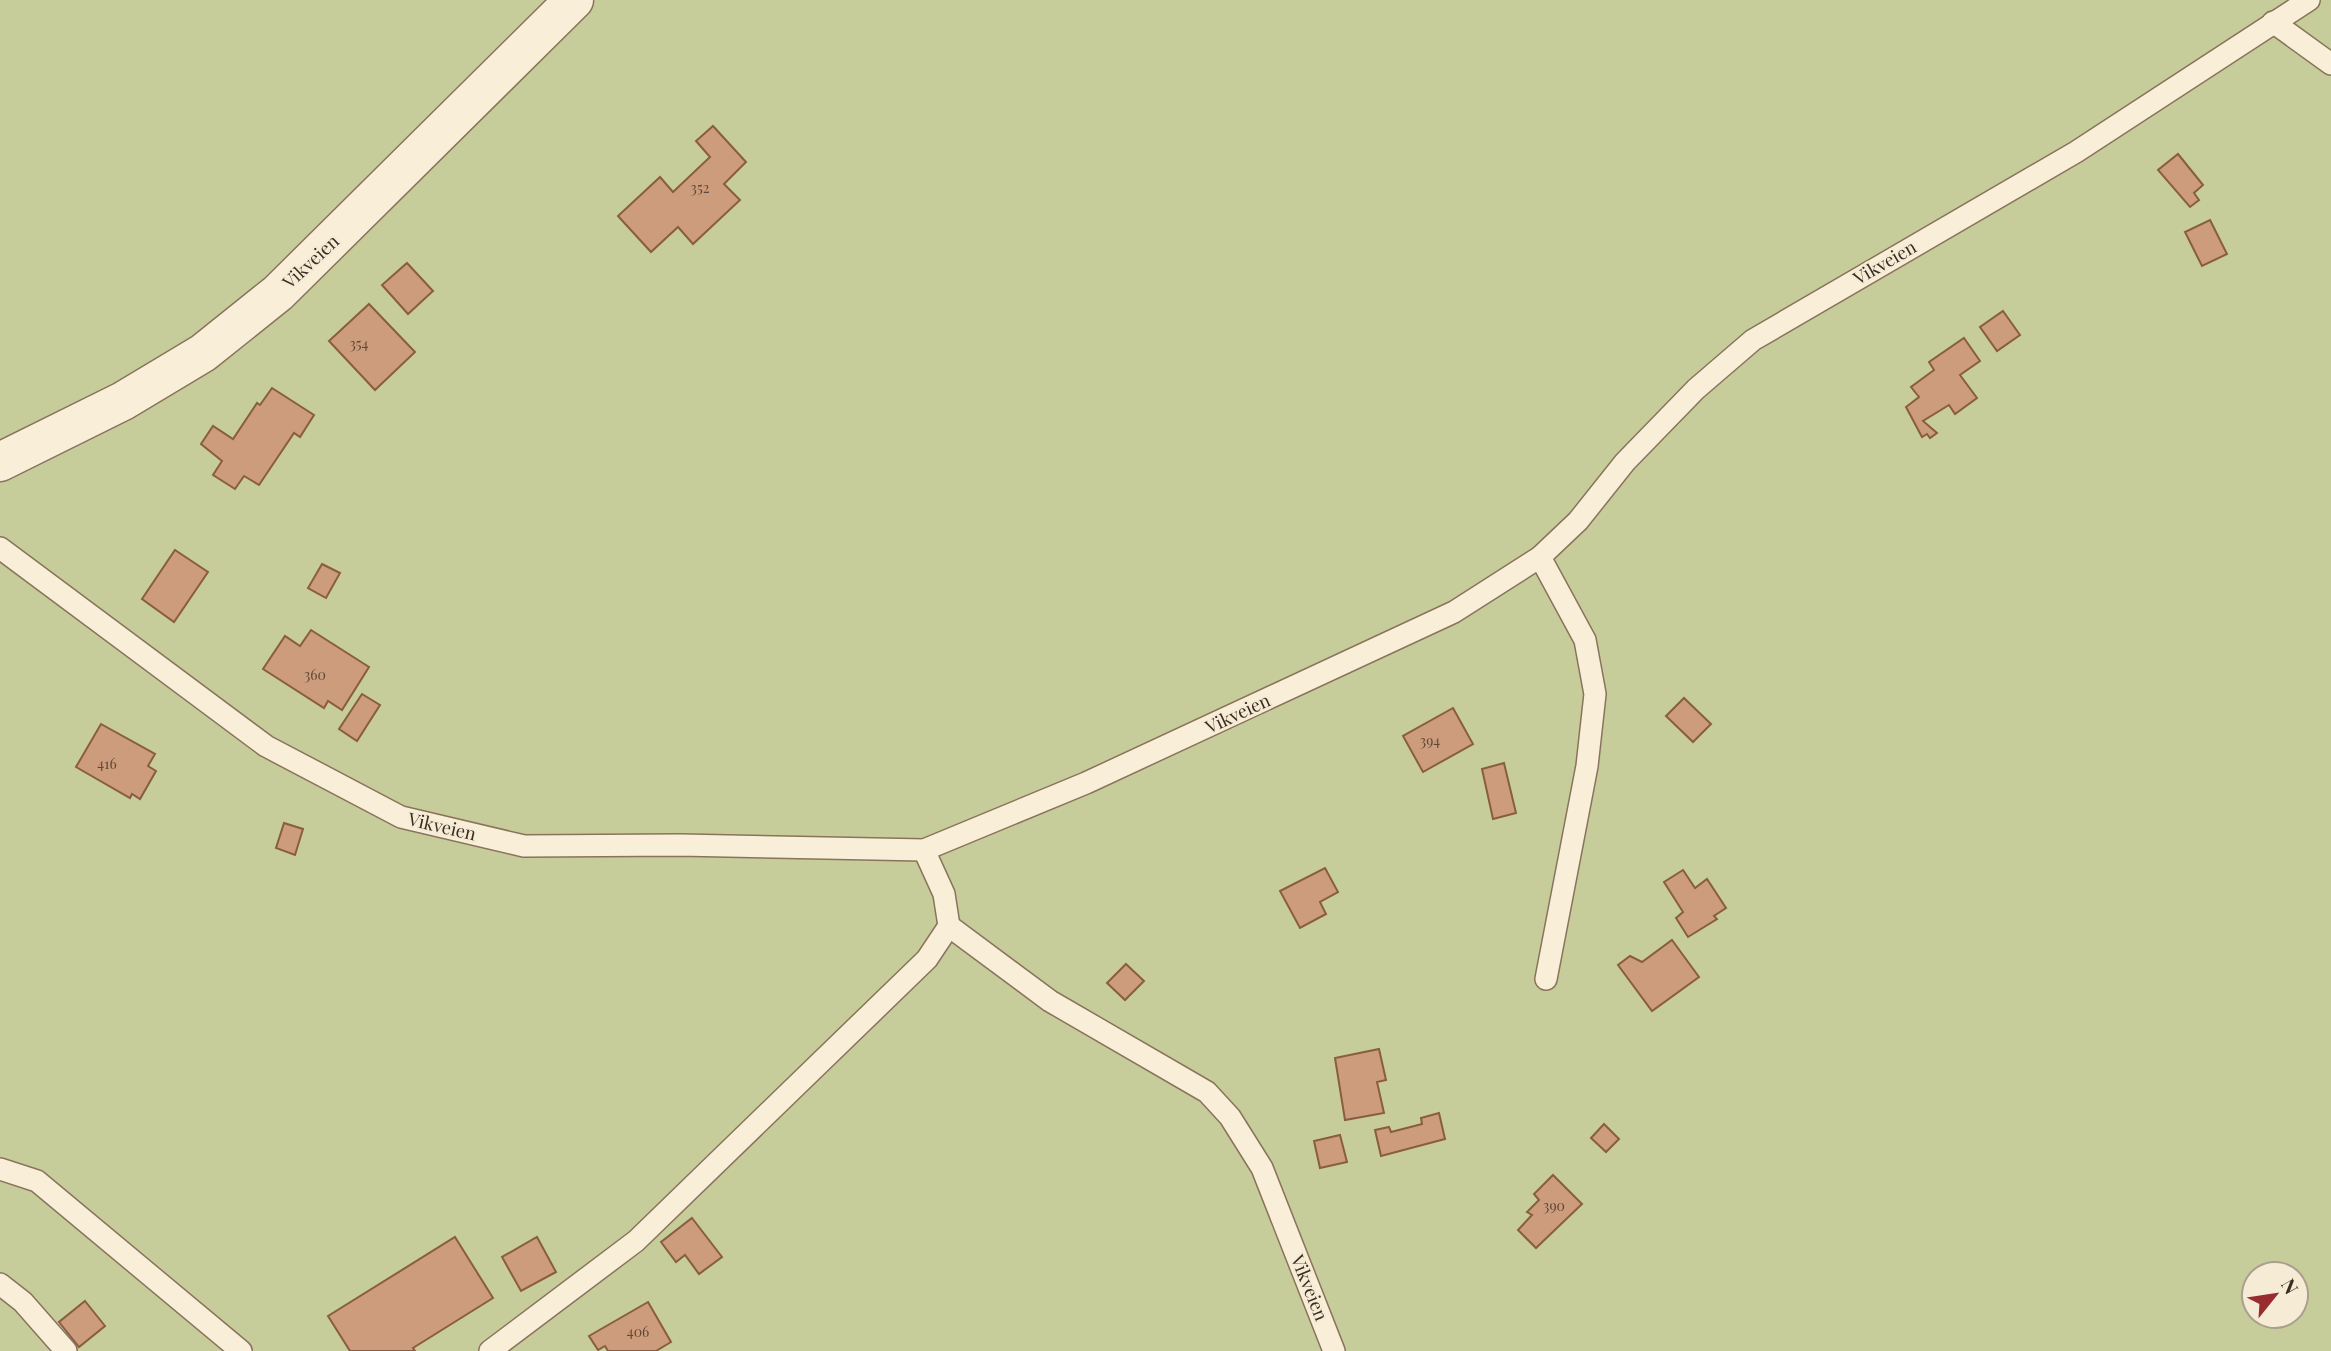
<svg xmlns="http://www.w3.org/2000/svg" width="2331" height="1351" viewBox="0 0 2331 1351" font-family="'Playfair Display',serif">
<rect width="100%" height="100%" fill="#eee2c6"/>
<path fill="#c7cd9a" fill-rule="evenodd" d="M0,0H2331V1351H0ZM2254,1274H2296V1316H2254Z"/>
<g fill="#cc9c7c" stroke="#895d41" stroke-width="2">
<polygon points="713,126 746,162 724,184 740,200 693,244 678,227 651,252 618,216 660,177 673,192 710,157 696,141"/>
<polygon points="2178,154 2203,185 2194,193 2199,200 2190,207 2158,170"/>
<polygon points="2210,220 2227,254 2202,266 2185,232"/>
<polygon points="407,263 433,291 408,314 382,285"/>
<polygon points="369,304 415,352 375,390 329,341"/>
<polygon points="2003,311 2020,335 1997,351 1980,327"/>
<polygon points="1964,338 1980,361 1960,375 1977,398 1955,414 1949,405 1923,421 1937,433 1930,438 1927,434 1922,437 1906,407 1919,397 1911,387 1934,370 1929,362"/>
<polygon points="272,388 314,415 300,437 294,433 259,485 244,476 235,489 213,475 222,461 201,444 213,426 233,439 257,403 260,405"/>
<polygon points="175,550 208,572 174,622 142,599"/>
<polygon points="322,564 340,573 326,598 308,588"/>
<polygon points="311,630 369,667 342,710 328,701 324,708 263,669 285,636 300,646"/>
<polygon points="362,694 380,705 357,741 339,729"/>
<polygon points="1684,698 1711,724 1693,742 1666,716"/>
<polygon points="1453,708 1473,744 1423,772 1403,736"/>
<polygon points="101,724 155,754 148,766 156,771 140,799 132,794 130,798 76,767"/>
<polygon points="1504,763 1516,813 1493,819 1482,769"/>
<polygon points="284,823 303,829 295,855 276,848"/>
<polygon points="1325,868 1338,892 1320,902 1326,914 1300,928 1280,891"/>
<polygon points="1683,870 1695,888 1707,879 1726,908 1714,916 1717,919 1688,937 1676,918 1683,912 1664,882"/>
<polygon points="1672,940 1699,977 1652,1011 1618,965 1630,956 1642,962"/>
<polygon points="1126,964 1144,981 1125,1000 1107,983"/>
<polygon points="1379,1049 1386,1080 1377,1082 1384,1113 1345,1120 1335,1058"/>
<polygon points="1439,1113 1445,1139 1381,1156 1375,1130 1389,1127 1391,1132 1422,1124 1421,1118"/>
<polygon points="1604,1124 1619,1139 1606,1152 1591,1138"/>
<polygon points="1340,1135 1347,1162 1320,1168 1314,1141"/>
<polygon points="1553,1175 1582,1204 1536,1248 1518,1230 1532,1215 1527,1212 1539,1200 1534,1194"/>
<polygon points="692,1218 722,1257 699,1274 685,1255 676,1262 661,1242"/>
<polygon points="455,1237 493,1298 413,1348 415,1351 350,1351 328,1316"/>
<polygon points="537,1237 556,1272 521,1291 502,1257"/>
<polygon points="85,1301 105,1326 79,1347 59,1322"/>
<polygon points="648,1302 671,1342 656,1351 608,1351 605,1346 598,1350 589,1336"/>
</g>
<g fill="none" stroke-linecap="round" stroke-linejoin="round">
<defs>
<g id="service">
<polyline points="2273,22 2331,64"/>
<polyline points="0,548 266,746 401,817 524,846 680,845 924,850 1086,783 1454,612 1540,557 1578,521 1625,462 1696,389 1753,340 2076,152 2309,0"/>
<polyline points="1540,557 1585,640 1595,694 1587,766 1546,979"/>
<polyline points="949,926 1050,1001 1207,1092 1230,1117 1262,1168 1334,1351"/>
<polyline points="0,1169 37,1181 241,1351"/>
<polyline points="0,1284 23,1302 66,1351"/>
<polyline points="490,1351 636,1241 927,959 949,926 944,894 924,850"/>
</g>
<polyline id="tertiary" points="0,462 123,401 203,353 278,293 574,0"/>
</defs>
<use href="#service" stroke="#8a735c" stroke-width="24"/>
<use href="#tertiary" stroke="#8a735c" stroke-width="41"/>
<use href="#service" stroke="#f9efd9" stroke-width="21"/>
<use href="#tertiary" stroke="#f9efd9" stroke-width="38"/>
</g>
<g text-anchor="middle" stroke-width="5" stroke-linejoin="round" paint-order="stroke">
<g font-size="14" fill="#5e4836">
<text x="700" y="193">352</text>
<text x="359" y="349">354</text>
<text x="315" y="680">360</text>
<text x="1430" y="746">394</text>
<text x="107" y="769">416</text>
<text x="1554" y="1211">390</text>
<text x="638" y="1337">406</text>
</g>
<g font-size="18" fill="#3a2c1f" stroke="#f6ecd6">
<text transform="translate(311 262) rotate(-43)" y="6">Vikveien</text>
<text transform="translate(1885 263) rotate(-30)" y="6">Vikveien</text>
<text transform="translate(1238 714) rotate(-25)" y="6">Vikveien</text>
<text transform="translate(442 827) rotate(13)" y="6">Vikveien</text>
<text transform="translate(1309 1288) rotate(68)" y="6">Vikveien</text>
</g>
</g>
<g transform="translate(2275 1295) rotate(60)"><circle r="33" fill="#f6ecd6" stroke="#ab9f8d" stroke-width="2"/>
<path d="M0-5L12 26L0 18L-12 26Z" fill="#992c2e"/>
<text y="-10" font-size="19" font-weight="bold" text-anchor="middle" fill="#3a2c1f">N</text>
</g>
</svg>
